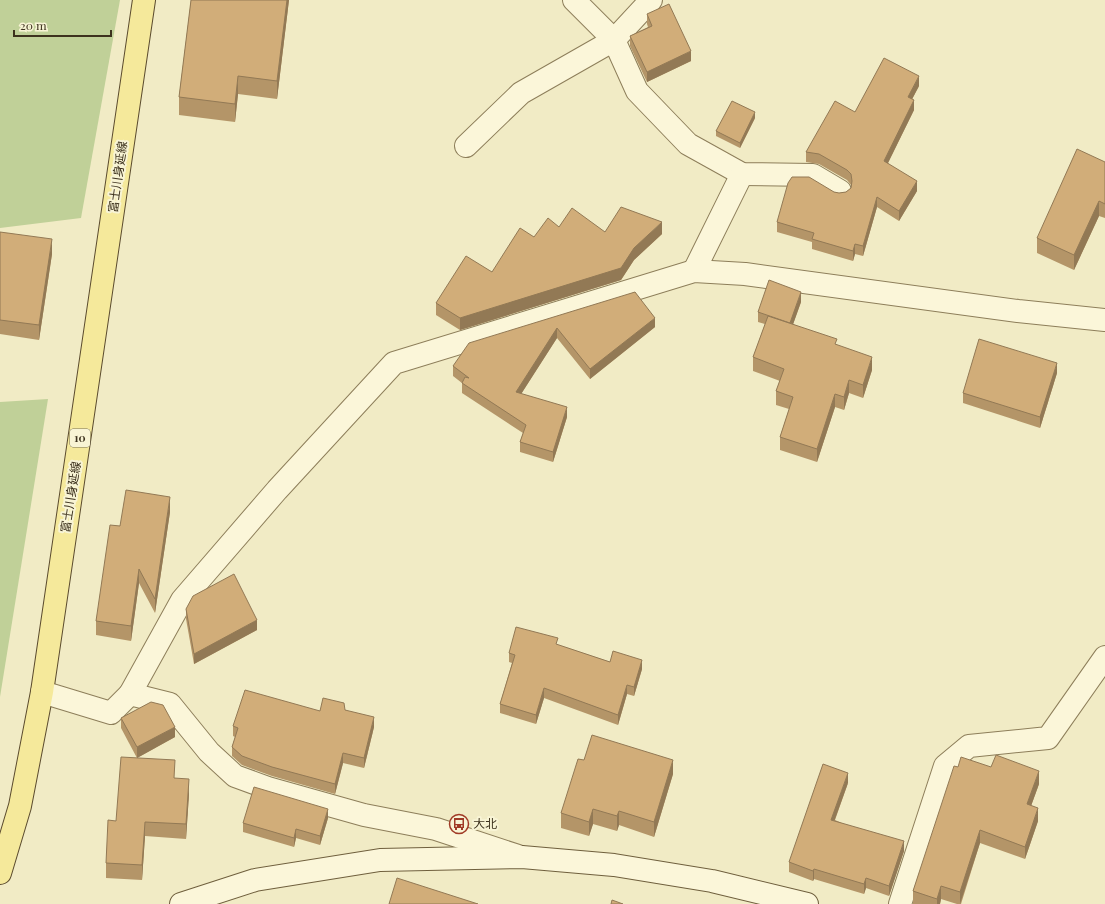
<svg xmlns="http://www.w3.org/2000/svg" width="1105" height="904" viewBox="0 0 1105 904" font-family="'Playfair Display','Noto Sans JP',serif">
<rect width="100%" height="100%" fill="#f1ebc5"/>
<g fill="#c0d098">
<polygon points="0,0 120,0 81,218 0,228"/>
<polygon points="48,399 0,697 0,402"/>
</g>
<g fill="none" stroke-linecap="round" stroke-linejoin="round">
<defs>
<g id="street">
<polyline points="574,0 614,40 637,91 688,144 742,174 813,175 840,191"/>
<polyline points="466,146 521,93 614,40 651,0"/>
<polyline points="694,271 742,174"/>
<polyline points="42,692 111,713 130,694 182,600 277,490 394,363 694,271 745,274 1018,311 1105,320"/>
<polyline points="130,694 170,704 209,752 235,776 268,788 364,815 436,829 518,856"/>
<polyline points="900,904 945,766 969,746 1048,738 1105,657"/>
</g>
<polyline id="secondary" points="181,904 255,880 380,860 522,857 614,865 712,881 807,904"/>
<polyline id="primary" points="0,873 20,806 42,692 144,0"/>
</defs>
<use href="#street" stroke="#8d7e5a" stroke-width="24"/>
<use href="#secondary" stroke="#6f5f3d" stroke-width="24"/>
<use href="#primary" stroke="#5b4b2e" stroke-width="24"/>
<use href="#street" stroke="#fbf6d9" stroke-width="22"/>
<use href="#secondary" stroke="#fbf6d9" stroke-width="22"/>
<use href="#primary" stroke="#f5e99b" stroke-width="22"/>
</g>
<g fill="#b49568">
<polygon points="191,0 289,0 277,99 238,94 235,122 179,115 179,97"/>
<polygon points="647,14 691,61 647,82 630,46 630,36 648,27 647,24"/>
<polygon points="919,86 912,99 914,110 888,163 917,191 899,221 877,207 863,256 855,254 853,261 812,249 812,242 777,232 777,222 834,192 839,193 846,192 851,188 851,185 847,180 819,164 806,162 806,152 855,112"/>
<polygon points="755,118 740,148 716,136 716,131"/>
<polygon points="1105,162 1105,218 1099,216 1074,270 1037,253 1037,238"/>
<polygon points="559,227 605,232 662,234 634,260 621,280 460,330 436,315 436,303 492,272"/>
<polygon points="0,232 52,254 39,340 0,334"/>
<polygon points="635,292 655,327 590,379 557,338 521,394 567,417 553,462 520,452 520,442 523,433 462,393 462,383 453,376 453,366"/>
<polygon points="801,302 793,324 837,345 872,370 863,398 849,393 844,410 835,407 817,462 780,450 780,437 789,409 776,405 776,391 780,381 753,371 753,357 765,324 758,322 758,312"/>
<polygon points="1057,373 1040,428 963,403 963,393"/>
<polygon points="170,512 155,613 139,583 131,641 96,635 96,621 120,526"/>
<polygon points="186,609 257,630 194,664 186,619"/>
<polygon points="558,645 610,662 642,669 634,696 627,694 618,725 544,698 536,724 500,713 500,704 512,663 509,662 509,653"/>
<polygon points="345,710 374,727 364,768 343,763 335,794 272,776 242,765 232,756 232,747 235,737 233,736 233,726 320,711"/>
<polygon points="121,718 175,737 137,758 121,728"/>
<polygon points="584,760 673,774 654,837 619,825 617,831 593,824 589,836 561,828 561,813"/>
<polygon points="958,767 1039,784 1031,806 1038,821 1025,859 980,843 961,904 957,904 941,899 940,904 913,904 913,891"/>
<polygon points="175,778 189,794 186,839 145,836 142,880 106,878 106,863 116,821"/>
<polygon points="848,783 835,820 904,851 889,896 866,888 864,894 814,879 813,881 789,872 789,862"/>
<polygon points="328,818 320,845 296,838 294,847 243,832 243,823"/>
</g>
<g fill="#927955">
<polygon points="287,0 289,0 277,99 277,81"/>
<polygon points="691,51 691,61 647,82 647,72"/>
<polygon points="238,76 238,94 235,122 235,104"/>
<polygon points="919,76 919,86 908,107 908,97"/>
<polygon points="914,100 914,110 884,171 884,161"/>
<polygon points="755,112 755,118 740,148 740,143"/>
<polygon points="917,181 917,191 899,221 899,211"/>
<polygon points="877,197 877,207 863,256 863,246"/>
<polygon points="1099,201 1099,216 1074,270 1074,255"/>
<polygon points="662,222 662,234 634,260 621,280 460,330 460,318 634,248"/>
<polygon points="52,239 52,254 39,340 39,325"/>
<polygon points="855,244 855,254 853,261 853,251"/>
<polygon points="801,292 801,302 790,333 790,323"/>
<polygon points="655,318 655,327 590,379 590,369"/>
<polygon points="557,328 557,338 516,402 516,392"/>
<polygon points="872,357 872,370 863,398 863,385"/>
<polygon points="1057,363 1057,373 1040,428 1040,417"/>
<polygon points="849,380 849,393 844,410 844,397"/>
<polygon points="835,394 835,407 817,462 817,449"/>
<polygon points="567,407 567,417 553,462 553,452"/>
<polygon points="170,497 170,512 155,613 155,599"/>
<polygon points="139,569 139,583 131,641 131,626"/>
<polygon points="257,620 257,630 194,664 194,654"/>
<polygon points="642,660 642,669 634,696 634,687"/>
<polygon points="627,685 627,694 618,725 618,715"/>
<polygon points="544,688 544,698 536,724 536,715"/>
<polygon points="374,717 374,727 364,768 364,758"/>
<polygon points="175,727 175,737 137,758 137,747"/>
<polygon points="343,753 343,763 335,794 335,784"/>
<polygon points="673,760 673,774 654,837 654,822"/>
<polygon points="1039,771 1039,784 1027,817 1027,804"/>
<polygon points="848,773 848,783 831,830 831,820"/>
<polygon points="189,779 189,794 186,839 186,824"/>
<polygon points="1038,808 1038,821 1025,859 1025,847"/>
<polygon points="328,809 328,818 320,845 320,836"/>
<polygon points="593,809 593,824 589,836 589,822"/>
<polygon points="619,811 619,825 617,831 617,816"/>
<polygon points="145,822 145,836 142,880 142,865"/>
<polygon points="296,829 296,838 294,847 294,838"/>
<polygon points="980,830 980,843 960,904 960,892"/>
<polygon points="904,841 904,851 889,896 889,886"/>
<polygon points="814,869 814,879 813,881 813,871"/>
<polygon points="866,878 866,888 864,894 864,884"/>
<polygon points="941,886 941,899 940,904 937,904 937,899"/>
</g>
<g fill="#d1ad79" stroke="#927955">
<polygon points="191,0 287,0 277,81 238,76 235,104 179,97"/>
<polygon points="669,4 691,51 647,72 630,36 652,26 647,14"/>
<polygon points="884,58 919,76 908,97 914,100 884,161 917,181 899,211 877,197 863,246 855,244 853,251 812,239 814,233 777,222 788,183 792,177 809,177 834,192 839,193 846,192 851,188 852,181 851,174 847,170 819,154 806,152 835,101 855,112"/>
<polygon points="732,101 755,112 740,143 716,131"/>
<polygon points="1077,149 1105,162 1105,204 1099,201 1074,255 1037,238"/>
<polygon points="621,207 662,222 634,248 621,268 460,318 436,303 466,256 492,272 520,228 534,237 548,218 559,227 572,208 605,232"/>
<polygon points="0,232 52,239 39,325 0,320"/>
<polygon points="769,280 801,292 790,323 758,312"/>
<polygon points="635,292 655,318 590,369 557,328 516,392 567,407 553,452 520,442 526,425 462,383 465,377 469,378 453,366 469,343"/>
<polygon points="768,316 837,339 835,344 872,357 863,385 849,380 844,397 835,394 817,449 780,437 793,397 776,391 784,369 753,357"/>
<polygon points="979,339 1057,363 1040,417 963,393"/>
<polygon points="126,490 170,497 155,599 139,569 131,626 96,621 110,525 120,526"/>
<polygon points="234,574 257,620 194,654 186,609 193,596"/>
<polygon points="516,627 558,638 556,644 610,662 613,651 642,660 634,687 627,685 618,715 544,688 536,715 500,704 515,655 509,653"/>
<polygon points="245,690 320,711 323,698 344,703 345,710 374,717 364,758 343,753 335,784 272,767 242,756 232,747 238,728 233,726"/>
<polygon points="151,702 163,705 175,727 137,747 121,718"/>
<polygon points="592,735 673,760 654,822 619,811 617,816 593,809 589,822 561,813 578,759 584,760"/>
<polygon points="996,755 1039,771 1027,804 1038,808 1025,847 980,830 960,892 941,886 937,899 913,891 954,766 958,767 961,757 991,767"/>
<polygon points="121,757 175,760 174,778 189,779 186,824 145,822 142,865 106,863 108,820 116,821"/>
<polygon points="823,764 848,773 831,820 904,841 889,886 866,878 864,884 814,869 813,871 789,862"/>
<polygon points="254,787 328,809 320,836 296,829 294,838 243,823"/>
<polygon points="397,878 478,904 389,904"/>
<polygon points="612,900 623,904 611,904"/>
</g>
<defs>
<symbol id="bus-ring" viewBox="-11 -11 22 22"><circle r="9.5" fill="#f8f4d5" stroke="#a03a26" stroke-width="1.5"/><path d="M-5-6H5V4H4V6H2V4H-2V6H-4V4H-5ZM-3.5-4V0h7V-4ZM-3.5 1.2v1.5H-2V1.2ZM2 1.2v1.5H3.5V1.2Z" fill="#a03a26"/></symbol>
</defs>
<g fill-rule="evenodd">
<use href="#bus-ring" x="448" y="813" width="22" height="22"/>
</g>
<g text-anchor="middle" stroke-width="4" stroke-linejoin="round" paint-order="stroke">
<rect fill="#f8f4d5" stroke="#756c55" stroke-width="1" x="70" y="429" width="20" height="18" rx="3"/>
<g font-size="11" font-weight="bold" fill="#3d321e">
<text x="80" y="442">10</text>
</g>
<g font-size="12" fill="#3d321e" stroke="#f8f4d5">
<text transform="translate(118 177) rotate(-82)" y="4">富士川身延線</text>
<text transform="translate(71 497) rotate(-81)" y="4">富士川身延線</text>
</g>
<g font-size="12" fill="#3d321e" stroke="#f8f4d5" text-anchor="start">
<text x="473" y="828">大北</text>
</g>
</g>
<path d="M14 30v6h97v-6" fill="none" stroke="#3d321e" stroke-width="2"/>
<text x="20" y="30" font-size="12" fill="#3d321e" stroke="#f8f4d5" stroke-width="3" paint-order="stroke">20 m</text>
</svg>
